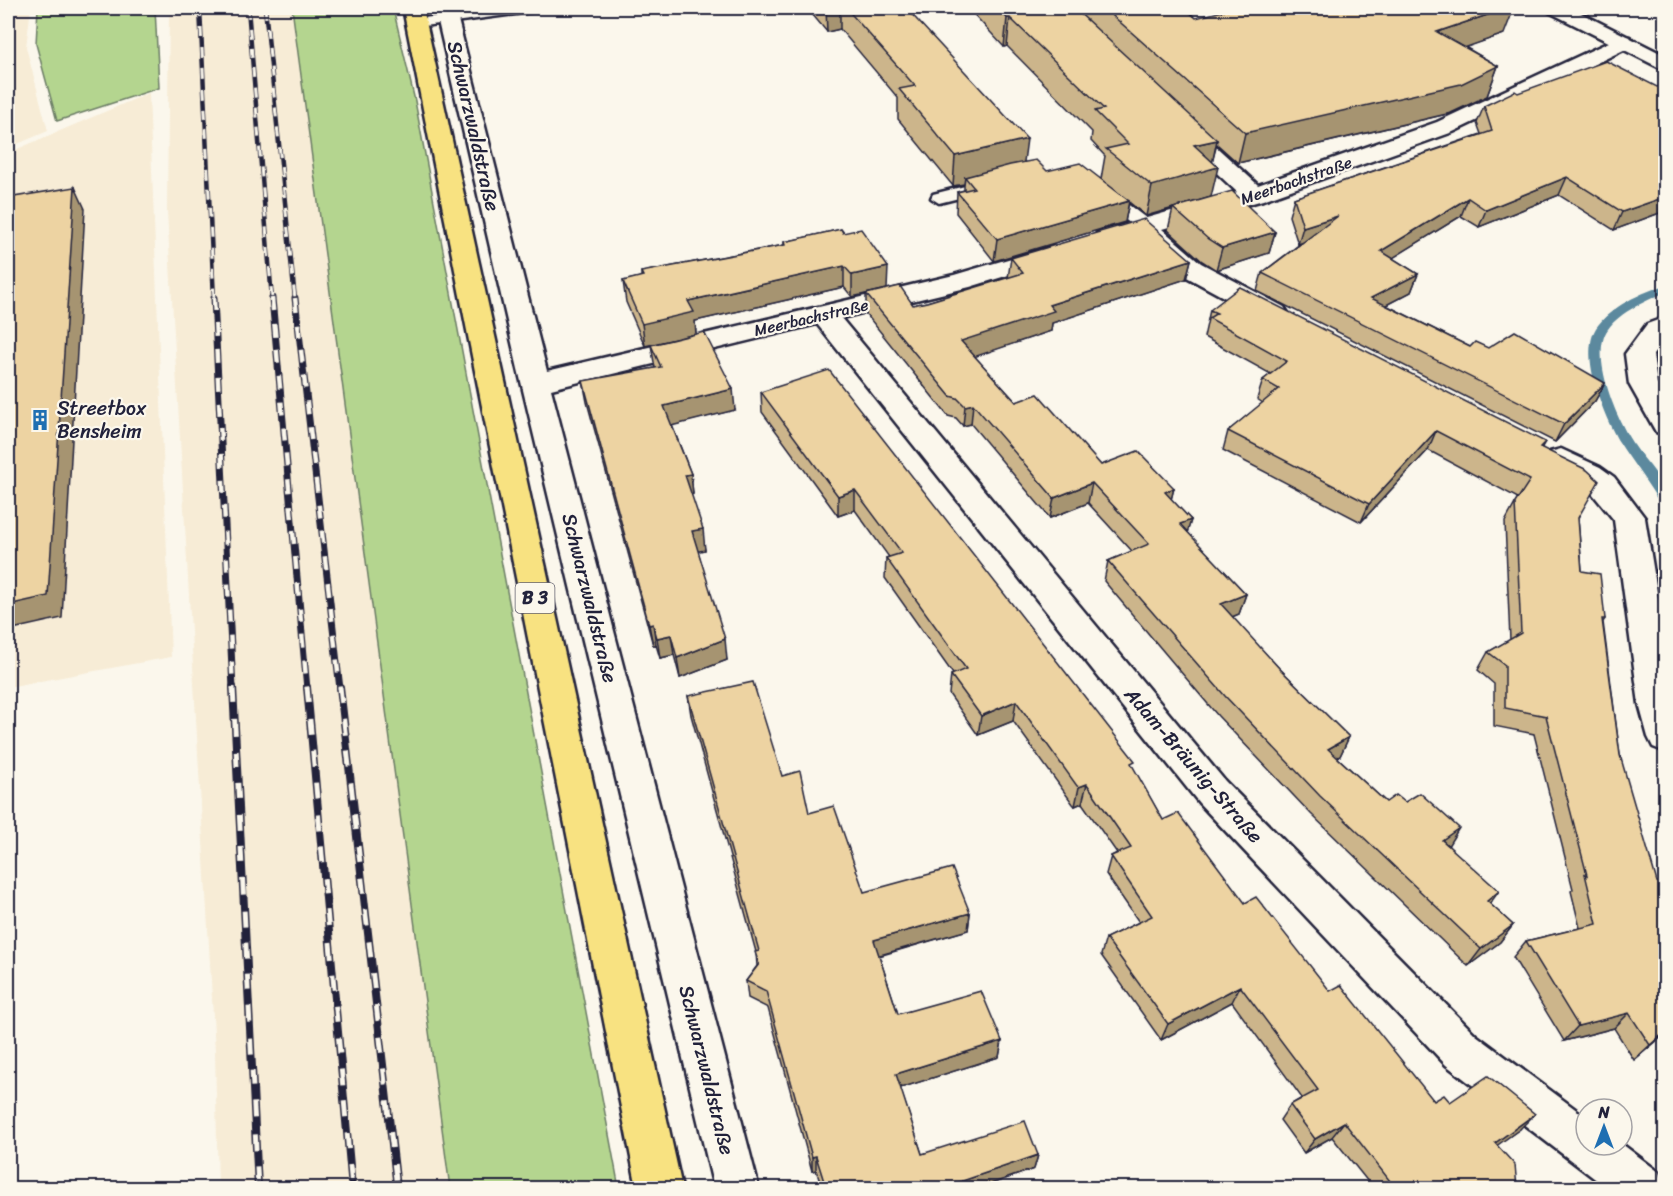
<svg xmlns="http://www.w3.org/2000/svg" width="1673" height="1196" viewBox="0 0 1673 1196" font-family="Sriracha,sans-serif">
<rect width="100%" height="100%" fill="#fbf7ec"/>
<filter id="ink" filterUnits="userSpaceOnUse"><feTurbulence type="fractalNoise" baseFrequency=".0167" numOctaves="2"/><feDisplacementMap in="SourceGraphic" scale="12" xChannelSelector="R" yChannelSelector="G"/><feConvolveMatrix kernelMatrix="1 2 1 2 8 2 1 2 1" color-interpolation-filters="sRGB"/></filter>
<g filter="url(#ink)">
<g fill="#f7ecd6">
<polygon points="8,8 31,8 26,47 48,131 8,148"/>
<polygon points="169,8 292,8 450,1188 218,1188 215,1051 167,211"/>
<polygon points="149,93 171,657 8,687 8,153"/>
</g>
<g fill="#b4d58f" stroke="#6b7c65" stroke-width="1.5">
<polygon points="38,8 155,8 159,88 57,121 36,44"/>
<polygon points="292,8 393,8 415,101 619,1188 450,1188"/>
</g>
<g fill="none" stroke-linecap="round" stroke-linejoin="round">
<path fill="#5b899e" fill-rule="evenodd" d="M1666,285V292C1646,301 1621,311 1608,329C1589,355 1617,421 1634,445C1643,459 1659,474 1665,490C1667,495 1666,503 1666,508L1662,507C1649,484 1633,464 1619,442C1604,416 1579,356 1596,328C1610,307 1642,292 1666,285Z"/>
<defs>
<g id="lane">
<polygon points="502,8 538,8 531,12 416,27 409,23 416,19"/>
<polygon points="985,181 991,182 993,186 991,190 939,203 931,198 933,194"/>
<polygon points="1103,189 1109,190 1151,222 1154,226 1151,230 1139,230 1097,198 1095,194"/>
</g>
<g id="street">
<polygon points="435,8 455,8 547,371 954,275 1052,246 1061,249 1065,254 1061,259 970,287 841,318 1225,781 1476,1035 1586,1117 1586,1145 1622,1144 1659,1172 1665,1188 1607,1188 1446,1065 1199,803 817,324 551,389 759,1188 714,1188 518,369"/>
<polygon points="1622,36 1630,37 1633,42 1630,47 1453,132 1263,200 1162,229 1201,263 1284,307 1288,313 1284,319 1274,321 1264,319 1183,275 1142,235 1107,245 1098,242 1094,237 1098,232 1237,192 1172,131 1168,126 1172,121 1180,119 1188,121 1258,185 1437,122"/>
<polygon points="1666,317 1666,338 1653,355 1657,384 1666,398 1666,435 1656,432 1629,384 1625,354 1647,324"/>
<polygon points="1561,449 1600,467 1614,477 1645,518 1666,647 1666,752 1653,747 1648,737 1639,704 1614,520 1592,493 1578,481 1550,466 1546,459 1550,452"/>
</g>
<polygon id="secondary" points="1546,8 1571,8 1666,56 1666,71 1549,12"/>
<polygon id="primary" points="403,8 423,8 682,1188 637,1188"/>
</defs>
<use href="#lane" stroke="#22223b" stroke-width="5"/>
<use href="#street" stroke="#22223b" stroke-width="5"/>
<use href="#secondary" stroke="#22223b" stroke-width="5"/>
<use href="#primary" stroke="#22223b" stroke-width="5"/>
<use href="#lane" fill="#fbf7ec" fill-rule="evenodd"/>
<use href="#street" fill="#fbf7ec" fill-rule="evenodd"/>
<use href="#secondary" fill="#fbf7ec" fill-rule="evenodd"/>
<use href="#primary" fill="#f8e281" fill-rule="evenodd"/>
<defs>
<g id="rail-far2">
<polyline points="200,8 214,299"/>
<polyline points="248,8 272,299"/>
<polyline points="265,8 295,299"/>
</g>
<g id="rail-far1">
<polyline points="214,298 233,689"/>
<polyline points="272,298 307,689"/>
<polyline points="295,298 340,689"/>
</g>
<g id="rail">
<polyline points="233,687 258,1188"/>
<polyline points="307,687 352,1188"/>
<polyline points="340,687 397,1188"/>
</g>
</defs>
<use href="#rail-far2" stroke="#22223b" stroke-width="4.5"/>
<use href="#rail-far1" stroke="#22223b" stroke-width="7"/>
<use href="#rail" stroke="#22223b" stroke-width="8"/>
<use href="#rail-far2" stroke="#fbf7ec" stroke-width="3" stroke-dasharray="10" stroke-linecap="butt"/>
<use href="#rail-far1" stroke="#fbf7ec" stroke-width="4.5" stroke-dasharray="13" stroke-linecap="butt"/>
<use href="#rail" stroke="#fbf7ec" stroke-width="5" stroke-dasharray="16" stroke-linecap="butt"/>
</g>
<g fill="#ccb58b" stroke="#22223b" stroke-width="1.5">
<polygon points="807,8 922,8 908,10 1024,162 1047,171 1101,179 1105,156 1091,141 1092,132 1007,46 1004,47 968,8 1184,8 1196,18 1504,34 1465,47 1498,66 1487,96 1451,113 1238,163 1217,144 1212,162 1211,197 1146,216 1129,202 1125,222 994,261 956,213 957,192 964,190 964,184 953,186 898,119 898,98 840,29 827,32"/>
<polygon points="1484,106 1665,211 1614,230 1559,195 1479,227 1461,216 1392,258 1418,274 1411,292 1386,305 1470,347 1488,348 1605,383 1595,401 1555,442 1257,291 1262,273 1301,243 1298,244 1289,216 1294,198 1481,134 1477,123"/>
<polygon points="1173,208 1275,232 1269,253 1216,270 1202,261 1168,230"/>
<polygon points="841,229 887,289 852,297 844,287 695,321 696,334 645,346 626,302 623,281 641,277 641,272 784,245 784,242"/>
<polygon points="1011,258 1191,260 1186,279 1052,323 1051,331 974,356 1016,402 1101,465 1174,488 1171,499 1191,520 1187,532 1246,594 1239,614 1232,617 1279,668 1349,737 1340,756 1337,757 1386,802 1448,845 1490,904 1513,925 1500,942 1468,966 1311,814 1218,716 1104,581 1108,561 1132,551 1088,503 1050,518 971,424 963,426 956,418 948,416 866,314 866,294 913,305 927,302 1008,278"/>
<polygon points="1210,310 1545,442 1542,447 1578,518 1582,571 1605,619 1603,622 1620,755 1665,1034 1634,1060 1614,1028 1564,1041 1513,957 1526,941 1580,928 1571,891 1573,889 1534,734 1494,726 1494,684 1478,670 1488,652 1510,640 1505,522 1518,498 1428,450 1361,522 1223,450 1228,431 1263,403 1257,399 1263,380 1271,374 1204,337"/>
<polygon points="651,345 735,410 672,425 691,474 693,494 691,495 705,550 698,551 727,660 680,678 674,655 660,658 656,645 653,645 587,402 583,381 655,368"/>
<polygon points="761,392 1133,768 1163,820 1330,991 1434,1101 1450,1102 1520,1129 1497,1145 1517,1188 1373,1188 1332,1137 1304,1153 1280,1120 1290,1105 1302,1098 1232,1002 1161,1040 1101,955 1106,938 1139,922 1106,874 1111,856 1117,853 1082,803 1075,806 1073,804 1013,721 978,735 949,694 951,675 953,674 885,578 886,558 889,557 855,510 838,516 762,412"/>
<polygon points="688,696 782,776 864,892 970,913 968,930 879,956 898,1014 1002,1041 999,1057 900,1088 922,1154 1038,1155 1034,1169 979,1188 822,1188 816,1170 812,1171 768,1008 748,998 746,981 757,966 756,952 691,715"/>
</g>
<g fill="#a69471" stroke="#22223b" stroke-width="1.5">
<polygon points="826,8 840,8 840,29 827,32"/>
<polygon points="885,8 922,8 885,14"/>
<polygon points="1508,8 1514,8 1504,34 1427,61 1437,32"/>
<polygon points="1007,18 1010,18 1007,46 1004,47"/>
<polygon points="1498,66 1487,96 1451,113 1238,163 1245,133"/>
<polygon points="1027,139 1023,169 965,177 964,184 953,186 955,156"/>
<polygon points="1217,140 1211,169 1218,167 1211,197 1146,216 1152,186 1194,145"/>
<polygon points="1567,177 1559,195 1479,227 1486,210"/>
<polygon points="75,187 85,209 62,618 8,630 8,605"/>
<polygon points="1665,197 1665,211 1614,230 1622,212"/>
<polygon points="1468,198 1461,216 1375,269 1381,251"/>
<polygon points="1129,201 1125,222 994,261 997,239"/>
<polygon points="1338,216 1333,233 1298,244 1303,227"/>
<polygon points="1275,232 1269,253 1216,270 1222,248"/>
<polygon points="1191,260 1186,279 1052,323 1051,331 959,362 961,341 1049,305"/>
<polygon points="844,266 844,287 695,321 696,334 645,346 642,324 688,301"/>
<polygon points="888,267 887,289 852,297 852,275"/>
<polygon points="1418,274 1411,292 1365,316 1371,298"/>
<polygon points="1605,383 1595,401 1555,442 1564,424"/>
<polygon points="733,389 735,410 667,427 664,406"/>
<polygon points="973,404 971,424 963,426 965,406"/>
<polygon points="1436,431 1428,450 1361,522 1369,504"/>
<polygon points="691,474 693,494 687,496 685,475"/>
<polygon points="1092,483 1088,503 1050,518 1054,498"/>
<polygon points="1174,488 1169,508 1165,492"/>
<polygon points="855,490 855,510 838,516 838,496"/>
<polygon points="1191,520 1185,540 1180,524"/>
<polygon points="703,529 705,550 694,552 692,531"/>
<polygon points="1246,594 1239,614 1215,624 1221,604"/>
<polygon points="653,624 656,645 653,645 649,625"/>
<polygon points="671,635 674,655 660,658 657,638"/>
<polygon points="725,639 727,660 680,678 677,658"/>
<polygon points="1016,701 1013,721 978,735 981,716"/>
<polygon points="1349,737 1340,756 1319,768 1328,749"/>
<polygon points="1087,784 1082,803 1075,806 1079,787"/>
<polygon points="1459,828 1448,846 1442,840"/>
<polygon points="1499,891 1486,909 1487,901"/>
<polygon points="970,913 968,930 873,957 874,940"/>
<polygon points="1513,925 1500,942 1468,966 1481,949"/>
<polygon points="1240,986 1232,1002 1161,1040 1168,1024"/>
<polygon points="1629,1013 1614,1028 1564,1041 1578,1026"/>
<polygon points="1665,1032 1665,1034 1634,1060 1650,1045"/>
<polygon points="1002,1041 999,1057 894,1090 896,1074"/>
<polygon points="1535,1114 1520,1129 1481,1157 1495,1143"/>
<polygon points="1344,1122 1332,1137 1304,1153 1315,1139"/>
<polygon points="1038,1155 1034,1169 979,1188 942,1188"/>
<polygon points="816,1156 816,1170 812,1171 812,1157"/>
</g>
<g fill="#edd3a2" stroke="#22223b" stroke-width="1.5">
<polygon points="846,8 906,8 1027,139 955,156 899,89 915,86"/>
<polygon points="997,8 1074,8 1217,140 1194,145 1218,167 1152,186 1106,149 1128,144 1095,111 1104,109 1010,18 1007,18"/>
<polygon points="1104,8 1184,8 1196,18 1234,8 1508,8 1437,32 1498,66 1461,84 1245,133"/>
<polygon points="1606,61 1657,87 1665,84 1665,197 1622,212 1567,177 1486,210 1468,198 1381,251 1418,274 1371,298 1470,347 1475,342 1488,348 1515,331 1605,383 1564,424 1262,273 1338,216 1303,227 1294,198 1492,131 1484,106 1515,91 1518,93"/>
<polygon points="1036,160 1047,171 1080,163 1129,201 997,239 957,192 974,188 965,177 1010,165"/>
<polygon points="75,187 48,596 8,605 8,198"/>
<polygon points="1232,191 1275,232 1222,248 1208,239 1173,208"/>
<polygon points="1144,219 1191,260 1049,305 1054,311 961,341 1016,402 1038,394 1101,465 1138,451 1174,488 1165,492 1191,520 1180,524 1246,594 1221,604 1279,668 1349,737 1328,749 1386,802 1396,795 1405,802 1420,793 1459,828 1442,840 1499,891 1487,901 1513,925 1481,949 1320,796 1225,696 1108,561 1149,544 1092,483 1054,498 973,404 965,406 957,398 950,396 866,294 900,286 913,305 927,302 1023,273 1011,258"/>
<polygon points="841,229 843,233 861,229 888,267 852,275 844,266 688,301 694,312 642,324 623,281 643,276 641,272 785,245 784,242"/>
<polygon points="1240,287 1545,442 1540,447 1587,470 1599,481 1578,518 1582,571 1600,574 1605,619 1602,619 1620,755 1657,882 1665,883 1665,1032 1650,1045 1629,1013 1578,1026 1526,941 1597,924 1585,874 1587,875 1546,716 1505,708 1505,665 1488,652 1521,633 1515,503 1530,480 1436,431 1369,504 1228,431 1279,389 1263,380 1287,361 1209,318 1217,313 1210,310"/>
<polygon points="704,332 733,389 664,406 691,474 685,475 703,529 692,531 725,639 677,658 671,635 657,638 653,624 649,625 583,381 661,367 651,345"/>
<polygon points="829,370 1135,761 1131,763 1163,820 1178,813 1245,903 1256,897 1330,991 1341,985 1434,1101 1444,1095 1450,1102 1488,1076 1535,1114 1495,1143 1515,1165 1517,1188 1379,1188 1390,1181 1344,1122 1315,1139 1290,1105 1318,1090 1240,986 1168,1024 1106,938 1152,916 1111,856 1131,848 1087,784 1079,787 1077,786 1016,701 981,716 951,675 966,669 886,558 902,553 855,490 838,496 761,392"/>
<polygon points="753,682 782,776 800,771 809,813 834,806 864,892 952,868 970,913 874,940 898,1014 981,991 1002,1041 896,1074 922,1154 1025,1121 1038,1155 942,1188 826,1188 816,1156 812,1157 766,991 746,981 759,964 755,952 759,951 688,696"/>
</g>
</g>
<defs>
<symbol id="building-bare" viewBox="-9 -9 18 18"><path d="M-4-6H4V6H1V3H-1V6H-4ZM-2.5-4.3h1.7v1.8h-1.7ZM.8-4.3h1.7v1.8H.8ZM-2.5-1h1.7V.8h-1.7ZM.8-1h1.7V.8H.8Z" fill="#1f6fb2" stroke="#fbf7ec" stroke-width="2.5" paint-order="stroke"/></symbol>
</defs>
<g fill-rule="evenodd">
<use href="#building-bare" x="25" y="405" width="30" height="30"/>
</g>
<g text-anchor="middle" stroke-width="4.5" stroke-linejoin="round" paint-order="stroke">
<g font-size="16" fill="#22223b" stroke="#fbf7ec">
<text transform="translate(1296 180) rotate(-19)" y="6">Meerbachstraße</text>
<text transform="translate(811 317) rotate(-13)" y="6">Meerbachstraße</text>
</g>
<rect fill="#fbf7ec" stroke="#636270" stroke-width="1.5" x="515.5" y="583" width="39" height="30" rx="4.5"/>
<g font-size="18" font-weight="bold" fill="#22223b">
<text x="535" y="604">B 3</text>
</g>
<g font-size="20" fill="#22223b" stroke="#fbf7ec">
<text transform="translate(474 126) rotate(77)" y="7">Schwarzwaldstraße</text>
<text transform="translate(590 598) rotate(76)" y="7">Schwarzwaldstraße</text>
<text transform="translate(1194 765) rotate(49)" y="7">Adam-Bräunig-Straße</text>
<text transform="translate(707 1070) rotate(76)" y="7">Schwarzwaldstraße</text>
</g>
<g font-size="20" fill="#22223b" stroke="#fbf7ec" text-anchor="start">
<text x="57" y="415">Streetbox<tspan x="57" dy="23">Bensheim</tspan></text>
</g>
</g>
<rect width="1673" height="1196" fill="none" stroke="#fbf7ec" stroke-width="30"/>
<rect x="15" y="15" width="1643" height="1166" fill="none" stroke="#22223b" stroke-width="2" filter="url(#ink)"/>
<g transform="translate(1604 1127)"><circle r="28" fill="#fbf7ec" stroke="#a4a2a5" stroke-width="1.5"/>
<path d="M0-4.5L10 22L0 15L-10 22Z" fill="#1f6fb2"/>
<text y="-9" font-size="16" font-weight="bold" text-anchor="middle" fill="#22223b">N</text>
</g>
</svg>
